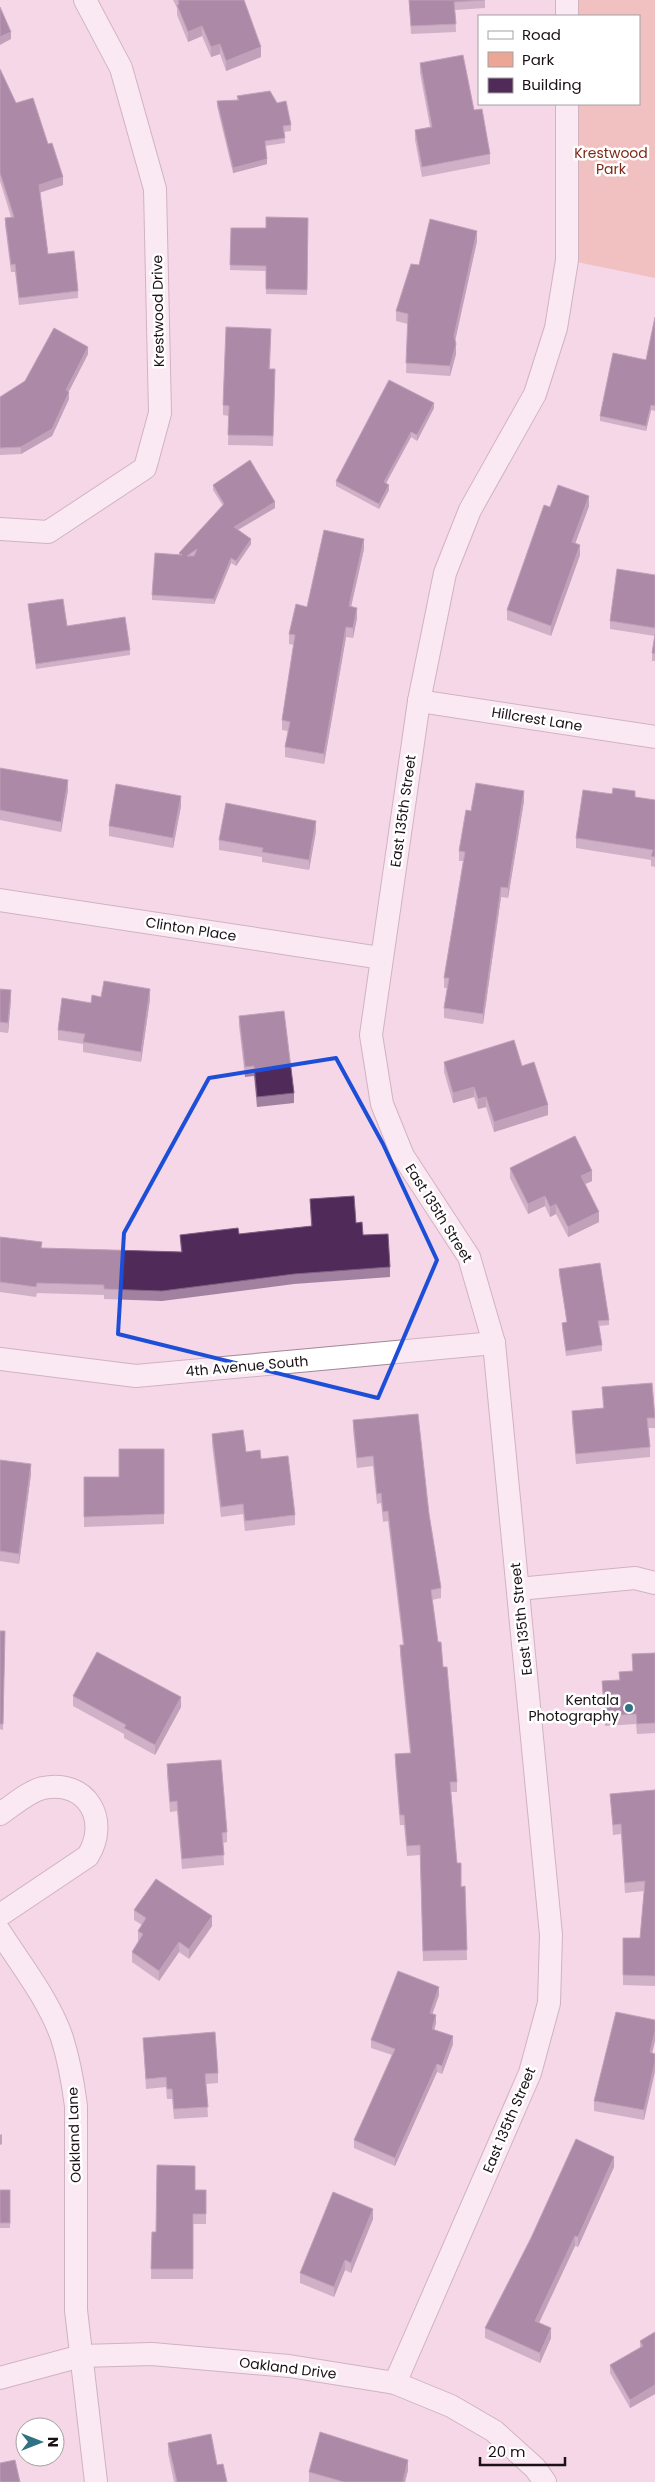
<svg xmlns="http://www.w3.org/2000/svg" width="655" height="2482" viewBox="0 0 655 2482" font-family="Poppins,sans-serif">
<rect width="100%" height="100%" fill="#f5d7e7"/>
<polygon fill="#eca695" points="567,0 655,0 655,278 567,260 567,104 639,104 639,16 567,16"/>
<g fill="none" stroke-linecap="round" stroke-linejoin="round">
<defs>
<g id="street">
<polyline points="567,0 567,16"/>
<polyline points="0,529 48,532 145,468 160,413 155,189 121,68 85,0"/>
<polyline points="419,701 655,737"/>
<polyline points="0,900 381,958"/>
<polyline points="0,1359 136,1376 494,1343"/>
<polyline points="518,1589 635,1578 655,1583"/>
<path d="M0,1814C12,1806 29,1791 43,1788C87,1779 110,1820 88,1856L0,1915"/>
<path d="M0,1932C21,1965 49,2000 62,2038C69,2060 73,2083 76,2106V2310L96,2482"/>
<polyline points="0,2378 81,2356 152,2354 289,2366 395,2383 451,2406 494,2431 535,2468 545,2482"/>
<polyline points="395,2383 530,2073 549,2003 551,1935 494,1343 469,1257 403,1156 382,1104 371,1035 419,701 445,573 470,510 535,394 556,328 567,260 567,104"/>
</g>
</defs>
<use href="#street" stroke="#a28796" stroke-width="24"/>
<use href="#street" stroke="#fff" stroke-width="22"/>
</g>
<g fill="#a281a0">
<polygon points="173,0 244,0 261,57 226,71 220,54 211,57 202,36 188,42 177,15 177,8"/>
<polygon points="409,0 485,0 485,8 455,10 456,32 411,34"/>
<polygon points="420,63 474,110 490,154 490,164 422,177 415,140 415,130 430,127 420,73"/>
<polygon points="0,69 16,103 48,144 63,185 40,192 48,254 78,291 78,298 19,305 15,272 11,272 5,225 5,218 11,217 0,181"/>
<polygon points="237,96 277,103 291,125 291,131 284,132 285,143 265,146 267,164 233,173 217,106 217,101 237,100"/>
<polygon points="308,218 307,295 266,294 266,271 230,270 231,228 266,228"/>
<polygon points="477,241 455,340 456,354 450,376 406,373 408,324 396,321 396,311 419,265"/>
<polygon points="655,317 655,411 651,410 646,431 600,421 600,416 646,360"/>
<polygon points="271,339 270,369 275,379 273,446 228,445 229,416 223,415 223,405"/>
<polygon points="88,354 69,391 69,399 52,436 21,454 0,455 0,397"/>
<polygon points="434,408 417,441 411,437 386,483 389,490 379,509 336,486 336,481"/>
<polygon points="213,485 275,508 238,530 251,544 236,566 231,563 214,604 152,600 152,595 179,555 179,553 223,506 213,490"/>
<polygon points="589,506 575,544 580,555 551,636 507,620 507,610 550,507"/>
<polygon points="364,549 351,606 357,618 353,638 346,637 324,764 285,757 285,747 288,731 282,730 282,720 294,645 289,644 289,634 307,607"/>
<polygon points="655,575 655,661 652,661 652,653 655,636 610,629 610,621"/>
<polygon points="28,604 67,626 130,650 130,655 36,669"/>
<polygon points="0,768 68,790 61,832 0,820"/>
<polygon points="635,797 655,800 655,867 651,866 651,860 576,848 576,838"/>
<polygon points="524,801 508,898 501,897 483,1024 444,1018 444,1008 447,988 444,988 444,978 463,861 459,861 459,851 471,811"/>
<polygon points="181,806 173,848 109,836 109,826"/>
<polygon points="316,831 309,870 262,862 262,857 219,850 219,840"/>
<polygon points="0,989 11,1000 8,1033 0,1032"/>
<polygon points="101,997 150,999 141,1062 83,1052 83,1044 58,1040 58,1030 91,1003"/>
<polygon points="239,1016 294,1093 294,1103 257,1107 254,1076 245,1077 239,1026"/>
<polygon points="444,1062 522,1066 548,1115 494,1132 486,1107 478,1109 474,1097 453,1103 444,1072"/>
<polygon points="510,1168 592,1181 585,1184 599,1222 568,1237 556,1214 550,1217 545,1206 528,1214 510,1178"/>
<polygon points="310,1199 356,1223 363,1235 390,1267 390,1277 294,1284 162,1301 104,1299 104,1295 37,1293 36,1297 0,1292 0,1237 42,1248 181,1252 180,1235 239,1234 311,1226"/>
<polygon points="559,1269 609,1320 609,1325 599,1326 602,1345 602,1351 566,1356 562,1328 562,1323 567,1322 559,1275"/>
<polygon points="602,1387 655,1413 655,1428 648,1428 650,1447 650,1457 576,1464 572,1421 572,1411 603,1408"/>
<polygon points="353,1420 429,1514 441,1588 441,1598 432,1600 438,1642 443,1667 457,1782 457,1792 451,1792 457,1863 461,1887 465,1886 467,1960 423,1961 420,1855 407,1856 404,1825 400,1825 395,1764 395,1754 410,1753 400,1655 400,1645 403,1645 388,1521 383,1522 381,1503 377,1504 373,1466 357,1468 353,1430"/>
<polygon points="212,1434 261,1459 295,1515 295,1525 245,1531 243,1514 221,1517 212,1444"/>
<polygon points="164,1449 164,1524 84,1527 84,1477 119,1477"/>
<polygon points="0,1460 31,1474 19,1564 0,1561"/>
<polygon points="0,1631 5,1631 3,1730 0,1729"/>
<polygon points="655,1653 655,1733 637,1734 636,1724 605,1726 602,1681 619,1680 619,1672 633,1671 632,1654"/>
<polygon points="73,1696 181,1707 155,1755 124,1738 124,1734 73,1706"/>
<polygon points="167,1764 227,1832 227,1842 223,1843 224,1865 182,1869 177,1811 170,1812 167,1774"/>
<polygon points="655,1790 655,1986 623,1985 623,1938 640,1938 644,1891 625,1893 621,1834 613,1835 610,1794"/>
<polygon points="134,1910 212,1926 189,1959 179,1952 159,1981 132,1962 132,1952 139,1941 138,1941 138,1931 142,1925 134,1920"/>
<polygon points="439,1995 432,2013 436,2023 434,2030 453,2044 442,2074 437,2072 395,2166 354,2148 354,2140 392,2055 371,2048 371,2040"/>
<polygon points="143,2038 218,2073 218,2083 206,2084 208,2117 174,2119 172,2099 167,2099 166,2087 146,2089"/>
<polygon points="652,2053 644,2120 594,2111 594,2101"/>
<polygon points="614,2167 578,2247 575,2246 539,2323 551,2338 540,2363 485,2338 485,2328"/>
<rect x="0" y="2190" width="10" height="38"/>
<polygon points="195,2190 206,2190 206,2224 193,2224 193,2279 151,2279 152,2232 156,2232"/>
<polygon points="373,2219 351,2273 345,2270 334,2297 300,2283 300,2273"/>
<polygon points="655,2332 655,2394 630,2408 610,2373 610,2365 640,2348 640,2341"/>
<polygon points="168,2443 217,2465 227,2482 174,2482 168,2453"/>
<polygon points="408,2470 405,2482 309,2482 309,2472"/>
</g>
<g fill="#825f84">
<polygon points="202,26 202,36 188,42 188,32"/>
<polygon points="11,32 11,39 0,45 0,37"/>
<polygon points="220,44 220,54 211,57 211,47"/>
<polygon points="261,47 261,57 226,71 226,61"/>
<polygon points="267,159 267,164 233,173 233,168"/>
<polygon points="63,177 63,185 39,193 39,185"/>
<polygon points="477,231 477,241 454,346 454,336"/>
<polygon points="456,344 456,354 450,376 450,366"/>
<polygon points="88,347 88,354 66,397 66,390"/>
<polygon points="69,392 69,399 52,436 21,454 21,447"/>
<polygon points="434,403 434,408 417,441 417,435"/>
<polygon points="651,405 651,410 646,431 646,426"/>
<polygon points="411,432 411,437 384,487 384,482"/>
<polygon points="389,485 389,490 379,509 379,504"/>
<polygon points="589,496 589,506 572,552 572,542"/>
<polygon points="275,502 275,508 234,532 234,527"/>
<polygon points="251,539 251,544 236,566 236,561"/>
<polygon points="364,539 364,549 349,616 349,606"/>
<polygon points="580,545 580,555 551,636 551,626"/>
<polygon points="231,558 231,563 214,604 214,599"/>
<polygon points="357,608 357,618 353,638 353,628"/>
<polygon points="346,627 346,637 324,764 324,754"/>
<polygon points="68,780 68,790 61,832 61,822"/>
<polygon points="524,791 524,801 508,898 508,888"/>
<polygon points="181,796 181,806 173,848 173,838"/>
<polygon points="316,821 316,831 309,870 309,860"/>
<polygon points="501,887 501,897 483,1024 483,1014"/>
<polygon points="150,989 150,999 141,1062 141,1052"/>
<polygon points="11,990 11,1000 8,1033 8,1023"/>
<polygon points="474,1087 474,1097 453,1103 453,1093"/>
<polygon points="486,1097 486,1107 478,1109 478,1099"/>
<polygon points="548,1105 548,1115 494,1132 494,1122"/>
<polygon points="592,1171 592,1181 581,1186 581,1176"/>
<polygon points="545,1196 545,1206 528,1214 528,1204"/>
<polygon points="556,1204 556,1214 550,1217 550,1207"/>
<polygon points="599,1212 599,1222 568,1237 568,1227"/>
<polygon points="31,1464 31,1474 19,1564 19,1554"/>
<polygon points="181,1697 181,1707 155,1755 155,1745"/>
<polygon points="212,1916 212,1926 189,1959 189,1949"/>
<polygon points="179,1942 179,1952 159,1981 159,1971"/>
<polygon points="439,1987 439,1995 430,2021 430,2013"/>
<polygon points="436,2015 436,2023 432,2037 432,2029"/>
<polygon points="655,2031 655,2041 650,2062 650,2052"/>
<polygon points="453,2036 453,2044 442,2074 442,2066"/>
<polygon points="655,2062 655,2072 644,2120 644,2110"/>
<polygon points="437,2064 437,2072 395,2166 395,2158"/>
<polygon points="2,2134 2,2144 0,2145 0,2135"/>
<polygon points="614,2157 614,2167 578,2247 578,2237"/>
<polygon points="373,2209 373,2219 351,2273 351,2263"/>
<polygon points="575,2236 575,2246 535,2331 535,2321"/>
<polygon points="345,2260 345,2270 334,2297 334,2287"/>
<polygon points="551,2328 551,2338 540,2363 540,2353"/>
<polygon points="655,2385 655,2394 630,2408 630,2400"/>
<polygon points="408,2460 408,2470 405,2482 403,2482"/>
</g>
<g fill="#502b59" stroke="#825f84" fill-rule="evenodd">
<polygon points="178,0 244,0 261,47 226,61 220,44 211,47 202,26 188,32 177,5 179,4"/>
<polygon points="409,0 484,0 454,2 456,24 411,26"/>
<polygon points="0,7 11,32 0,37"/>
<polygon points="463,55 474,110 482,109 490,154 422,167 415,130 432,127 420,63"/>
<polygon points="0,69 16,103 33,98 48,144 52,143 63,177 39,185 48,254 74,251 78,291 19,298 15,264 11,265 5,218 14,217 0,173"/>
<polygon points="270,91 277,103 286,101 291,125 283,126 285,138 265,141 267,159 233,168 217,101 239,100 237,96"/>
<polygon points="266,217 308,218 307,290 266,289 266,266 230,265 231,228 266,228"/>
<polygon points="430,219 477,231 454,336 456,344 450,366 406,363 408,314 396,311 411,264 419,265"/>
<polygon points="655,317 655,406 651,405 646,426 600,416 613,353 646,360"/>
<polygon points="226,327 271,329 269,369 275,369 273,436 228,435 229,406 223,405"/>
<polygon points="54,328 88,347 66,390 69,392 52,429 21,447 0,448 0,397 25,381"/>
<polygon points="389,380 434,403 417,435 411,432 384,482 389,485 379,504 336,481"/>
<path d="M250,460L275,502L234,527L251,539L236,561L231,558L214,599L152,595L155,553L182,555L179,553L224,504L213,485ZM197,549L194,556H187Z"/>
<polygon points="558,485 589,496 572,542 580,545 551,626 507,610 544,505 550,507"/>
<polygon points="324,530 364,539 349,606 357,608 353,628 346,627 324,754 285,747 290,722 282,720 295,635 289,634 296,604 307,607"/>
<polygon points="617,569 655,575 655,628 610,621"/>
<polygon points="63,599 67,626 125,617 130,650 36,664 28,604"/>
<polygon points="655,634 655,654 652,653"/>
<polygon points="0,768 68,780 61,822 0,810"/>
<polygon points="476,783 524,791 508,888 501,887 483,1014 444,1008 449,978 444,978 465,852 459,851 466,810 471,811"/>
<polygon points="116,784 181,796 173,838 109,826"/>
<polygon points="613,788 635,791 635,797 655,800 655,857 651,856 653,850 576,838 583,790 612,794"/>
<polygon points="226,803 316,821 309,860 262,852 263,848 219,840"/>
<polygon points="104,981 150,989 141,1052 83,1042 85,1034 58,1030 62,998 91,1003 92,995 101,997"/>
<polygon points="0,989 11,990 8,1023 0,1022"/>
<polygon points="284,1011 294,1093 257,1097 254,1066 245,1067 239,1016"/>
<polygon points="514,1040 522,1066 534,1062 548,1105 494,1122 486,1097 478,1099 474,1087 453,1093 444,1062"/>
<polygon points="575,1136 592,1171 581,1176 599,1212 568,1227 556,1204 550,1207 545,1196 528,1204 510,1168"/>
<polygon points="354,1196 356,1223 362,1222 363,1235 388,1234 390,1267 294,1274 162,1291 104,1289 104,1285 37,1283 36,1287 0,1282 0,1237 42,1242 41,1248 182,1252 180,1235 238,1228 239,1234 312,1226 310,1199"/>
<polygon points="600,1263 609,1320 598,1321 602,1345 566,1351 562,1323 567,1322 559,1269"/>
<polygon points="652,1383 655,1418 647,1418 650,1447 576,1454 572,1411 604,1408 602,1387"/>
<polygon points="418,1414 429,1514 441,1588 431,1590 438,1642 441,1642 443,1667 447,1667 457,1782 450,1782 457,1863 461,1863 461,1887 465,1886 467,1950 423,1951 420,1845 407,1846 404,1815 400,1815 395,1754 411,1753 400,1645 404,1645 388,1511 383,1512 381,1493 377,1494 373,1456 357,1458 353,1420"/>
<polygon points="243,1430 246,1452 260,1450 261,1459 288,1456 295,1515 245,1521 243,1504 221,1507 212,1434"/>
<polygon points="119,1449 164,1449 164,1514 84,1517 84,1477 119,1477"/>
<polygon points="0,1460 31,1464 19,1554 0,1551"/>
<polygon points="0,1631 5,1631 3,1724 0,1724"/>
<polygon points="97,1652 181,1697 155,1745 124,1728 126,1725 73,1696"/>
<polygon points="655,1653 655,1723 637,1724 636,1714 605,1716 602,1681 620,1680 619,1672 633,1671 632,1654"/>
<polygon points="221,1760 227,1832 222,1833 224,1855 182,1859 177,1801 170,1802 167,1764"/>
<polygon points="655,1790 655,1976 623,1975 623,1938 640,1938 645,1881 625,1883 621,1824 613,1825 610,1794"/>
<polygon points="156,1879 212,1916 189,1949 179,1942 159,1971 132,1952 143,1934 138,1931 146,1918 134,1910"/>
<polygon points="398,1971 439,1987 430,2013 436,2015 432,2029 453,2036 442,2066 437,2064 395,2158 354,2140 395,2049 371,2040"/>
<polygon points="616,2012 655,2020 655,2031 650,2052 655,2054 655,2062 644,2110 594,2101"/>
<polygon points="215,2032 218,2073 205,2074 208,2107 174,2109 172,2089 167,2089 166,2077 146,2079 143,2038"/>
<polygon points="576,2139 614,2157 578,2237 575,2236 535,2321 551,2328 540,2353 485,2328 531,2238"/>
<polygon points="157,2165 195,2166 195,2190 206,2190 206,2214 193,2214 193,2269 151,2269 152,2232 156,2232"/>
<rect x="0" y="2190" width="10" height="33"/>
<polygon points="333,2192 373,2209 351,2263 345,2260 334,2287 300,2273"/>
<polygon points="655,2332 655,2385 630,2400 610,2365 643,2346 640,2341"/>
<polygon points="320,2432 408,2460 403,2482 344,2482 309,2472"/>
<polygon points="211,2434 217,2465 223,2464 227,2482 177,2482 168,2443"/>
<polygon points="15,2460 20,2482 0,2482 0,2463"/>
</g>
<path d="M0 0H655V2482H0ZM336,1058L383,1144L437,1260L378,1398L118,1334L124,1233L209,1078Z" fill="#f5d7e7" fill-opacity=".55" fill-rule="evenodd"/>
<path fill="none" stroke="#1d4ed8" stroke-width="4" stroke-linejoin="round" d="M336,1058L383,1144L437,1260L378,1398L118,1334L124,1233L209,1078Z"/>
<circle fill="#307284" stroke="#fff" stroke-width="2" cx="629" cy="1708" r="5"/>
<g text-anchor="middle" stroke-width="5" stroke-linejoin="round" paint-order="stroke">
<g font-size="14" fill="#7c2a16" stroke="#fff">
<text x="611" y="158">Krestwood<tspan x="611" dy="16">Park</tspan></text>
</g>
<g font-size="14" fill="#1b1116" stroke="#fff">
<text transform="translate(158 311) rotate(-91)" y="5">Krestwood Drive</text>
<text transform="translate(537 719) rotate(9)" y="5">Hillcrest Lane</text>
<text transform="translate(403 811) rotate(-82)" y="5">East 135th Street</text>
<text transform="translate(191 929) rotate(9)" y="5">Clinton Place</text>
<text transform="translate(439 1213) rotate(58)" y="5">East 135th Street</text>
<text transform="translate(247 1366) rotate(-5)" y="5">4th Avenue South</text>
<text transform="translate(521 1619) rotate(-96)" y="5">East 135th Street</text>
<text transform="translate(509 2120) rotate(-67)" y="5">East 135th Street</text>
<text transform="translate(74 2135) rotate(-92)" y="5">Oakland Lane</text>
<text transform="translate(288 2368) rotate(7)" y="5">Oakland Drive</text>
</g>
<g font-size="14" fill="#1b1116" stroke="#fff" text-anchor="end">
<text x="619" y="1705">Kentala<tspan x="619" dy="16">Photography</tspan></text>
</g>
</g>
<rect x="478" y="15" width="162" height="90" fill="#ffffff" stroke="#a4a0a2"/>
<rect x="488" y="31" width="25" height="8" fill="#ffffff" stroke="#a4a0a2"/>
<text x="522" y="40" font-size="15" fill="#1b1116">Road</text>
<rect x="488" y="52" width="25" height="15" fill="#eca695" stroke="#a4a0a2"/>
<text x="522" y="65" font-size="15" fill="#1b1116">Park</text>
<rect x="488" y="78" width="25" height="15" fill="#502b59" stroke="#a4a0a2"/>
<text x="522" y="90" font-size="15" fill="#1b1116">Building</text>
<g transform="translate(40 2442) rotate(90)"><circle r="24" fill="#ffffff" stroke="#a4a0a2"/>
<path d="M0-4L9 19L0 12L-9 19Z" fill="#307284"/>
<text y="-8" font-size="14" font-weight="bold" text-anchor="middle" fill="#1b1116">N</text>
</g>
<path d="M480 2457v8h85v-8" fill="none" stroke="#1b1116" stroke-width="2.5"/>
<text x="488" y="2457" font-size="15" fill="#1b1116" stroke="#ffffff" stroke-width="4" paint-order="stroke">20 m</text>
</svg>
